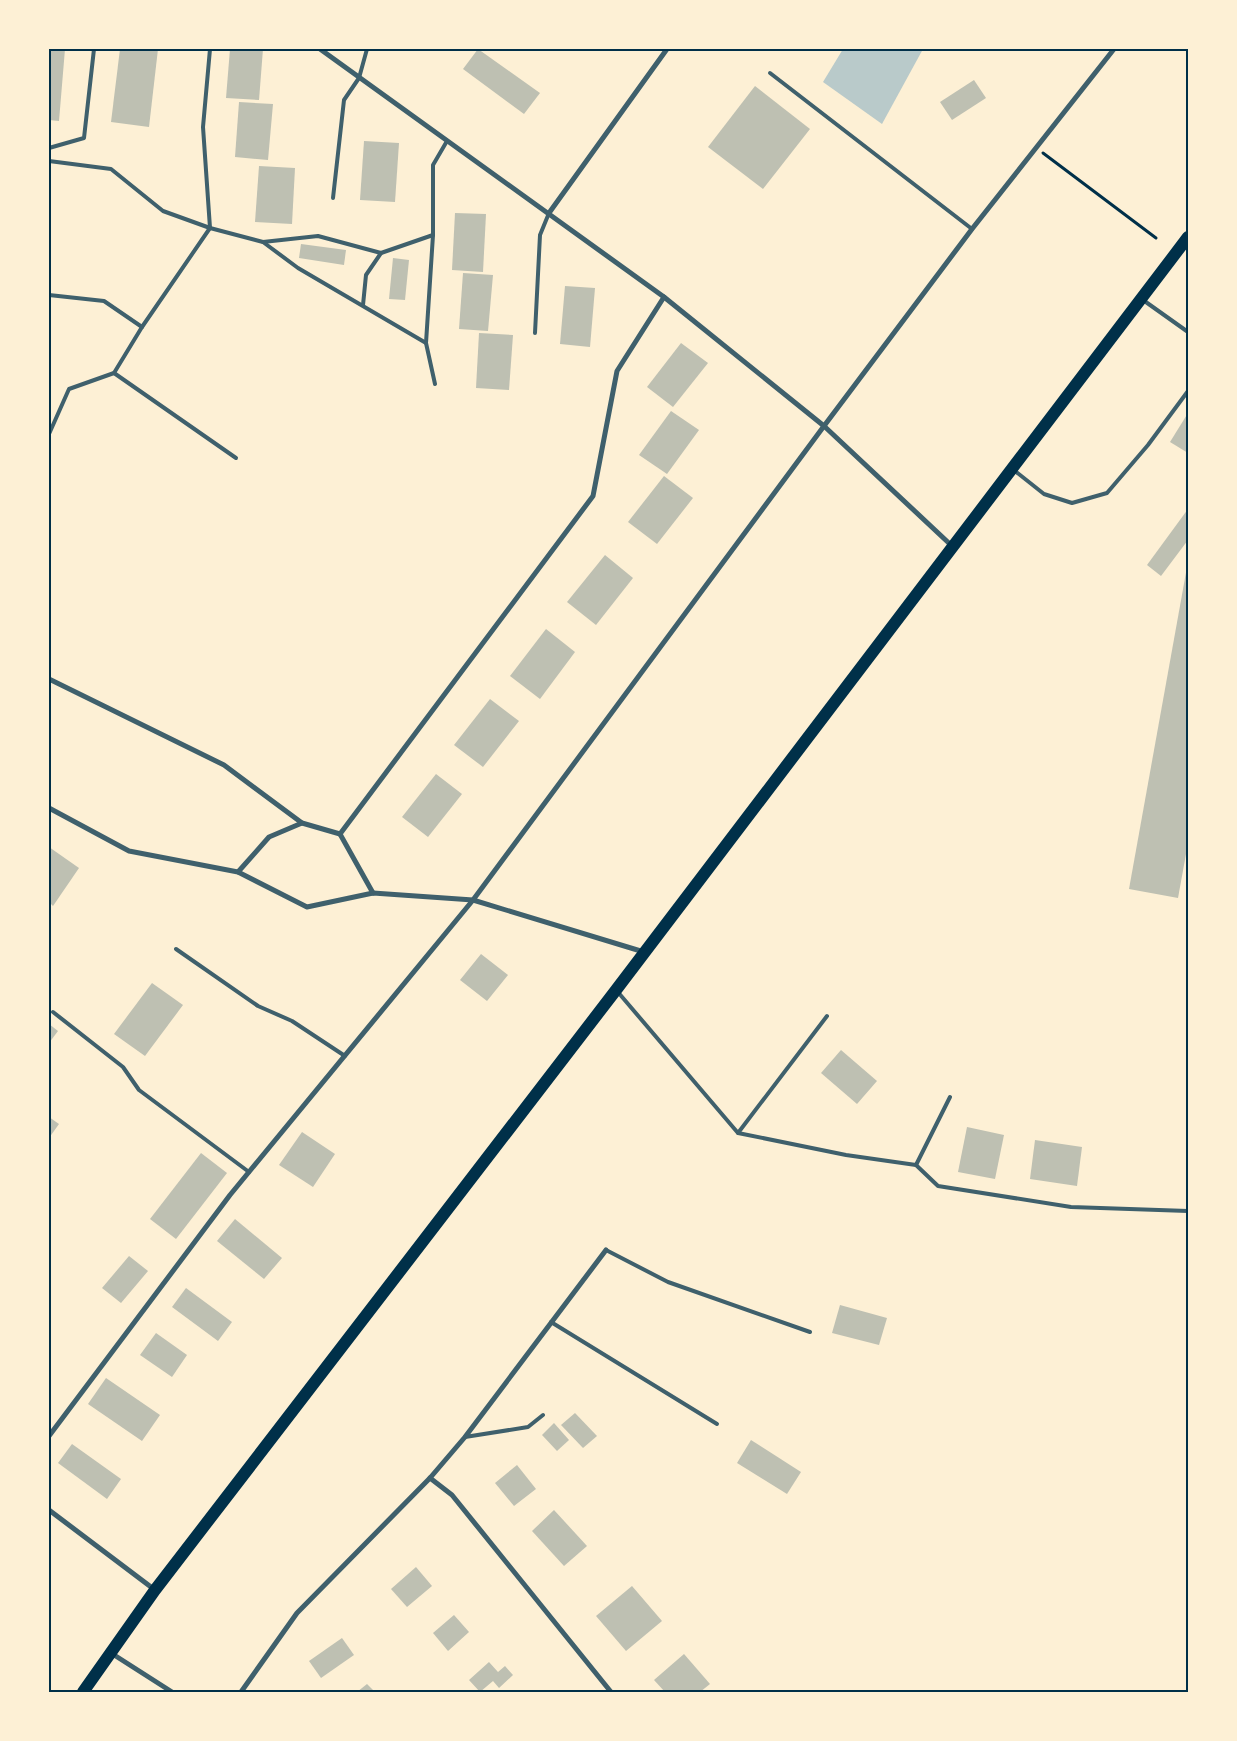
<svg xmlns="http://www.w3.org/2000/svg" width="1237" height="1741" viewBox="0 0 1237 1741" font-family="'Open Sans',sans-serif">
<rect width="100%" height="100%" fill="#fdf0d5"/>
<polygon fill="#b9caca" points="843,49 923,49 882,124 823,82"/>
<g fill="#bec0b2">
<polygon points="49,49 65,49 59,121 49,120"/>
<polygon points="120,49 158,49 149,127 111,122"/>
<polygon points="230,49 263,49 259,100 226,98"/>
<polygon points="478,49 540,93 524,114 463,69"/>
<polygon points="974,80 986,98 952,120 940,102"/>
<polygon points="755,86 810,129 763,189 708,147"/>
<polygon points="239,102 273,104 268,160 235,157"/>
<polygon points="364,141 399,143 395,202 360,200"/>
<polygon points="259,166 295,168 292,224 255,222"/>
<polygon points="455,213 486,214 483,272 452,270"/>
<polygon points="301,244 346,250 344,265 299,258"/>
<polygon points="393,258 409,260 405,300 389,299"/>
<polygon points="463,273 493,275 488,331 459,329"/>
<polygon points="565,286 595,288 590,347 560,344"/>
<polygon points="479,333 513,335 509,390 476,388"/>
<polygon points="681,343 708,363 673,407 647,387"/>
<polygon points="671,411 699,430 667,474 639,455"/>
<polygon points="1188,413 1188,453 1170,442"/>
<polygon points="664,476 693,498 657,544 628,522"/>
<polygon points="1188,509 1188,540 1161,576 1147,565"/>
<polygon points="605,555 633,578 596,625 567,602"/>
<polygon points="1187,567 1188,843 1178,898 1129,889"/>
<polygon points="546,629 575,652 540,699 510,676"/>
<polygon points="490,699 519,721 483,767 454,745"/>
<polygon points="436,774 462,794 428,837 402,817"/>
<polygon points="49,847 79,868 53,906 49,902"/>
<polygon points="481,954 508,975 487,1001 460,980"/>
<polygon points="152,983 183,1005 145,1056 114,1034"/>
<polygon points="49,1024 58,1031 49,1043"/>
<polygon points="841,1050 877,1081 857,1104 821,1073"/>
<polygon points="49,1117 59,1124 49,1138"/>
<polygon points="967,1127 1004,1135 995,1179 958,1172"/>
<polygon points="302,1132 335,1154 313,1187 279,1165"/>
<polygon points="1035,1140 1082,1147 1077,1186 1030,1179"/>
<polygon points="201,1153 227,1173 176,1239 150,1219"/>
<polygon points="235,1219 282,1258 264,1279 217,1241"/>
<polygon points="129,1256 148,1271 121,1303 102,1288"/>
<polygon points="186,1288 232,1322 218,1341 172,1307"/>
<polygon points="840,1305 887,1318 879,1345 832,1333"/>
<polygon points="156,1333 187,1355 172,1377 140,1355"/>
<polygon points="106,1378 160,1415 142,1441 88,1404"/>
<polygon points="575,1413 597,1436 583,1448 561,1425"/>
<polygon points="554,1423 569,1440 557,1451 542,1435"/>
<polygon points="751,1440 801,1472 787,1494 737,1463"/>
<polygon points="72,1444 121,1479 107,1499 58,1463"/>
<polygon points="517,1465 536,1489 514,1506 495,1483"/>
<polygon points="554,1510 587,1546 564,1566 532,1531"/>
<polygon points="416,1567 432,1586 407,1607 391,1589"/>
<polygon points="632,1586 662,1621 626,1651 596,1616"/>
<polygon points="454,1615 469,1632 448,1651 433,1633"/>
<polygon points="342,1638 354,1655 321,1678 309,1661"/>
<polygon points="684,1654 710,1684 700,1692 665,1692 654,1680"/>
<polygon points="489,1662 498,1672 505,1666 513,1675 499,1688 493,1681 480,1692 469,1680"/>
<polygon points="367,1684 375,1692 357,1692"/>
</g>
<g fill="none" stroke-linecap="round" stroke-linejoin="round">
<polyline stroke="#003049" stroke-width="3" points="1043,153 1156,238"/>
<g stroke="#3f606c" stroke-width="4">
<polyline points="770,73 972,229"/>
<polyline points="49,148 84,138 94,49"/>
<polyline points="49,161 111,169 163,211 210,228 263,242 318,236 381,253 433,235"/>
<polyline points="333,198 344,100 359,78 367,49"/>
<polyline points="263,242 298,268 426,343"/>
<polyline points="49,295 104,301 142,327"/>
<polyline points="1143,300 1188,332"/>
<polyline points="363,305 366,275 381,253"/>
<polyline points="535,333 540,235 549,213"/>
<polyline points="114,373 236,458"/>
<polyline points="435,384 426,343 433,235 433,165 447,141"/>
<polyline points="49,434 69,389 114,373 142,327 210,228 203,127 210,49"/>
<polyline points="1015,471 1044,494 1072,503 1107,493 1148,445 1188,391"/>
<polyline points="176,949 258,1006 292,1021 345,1056"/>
<polyline points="617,991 738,1133 846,1155 916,1165 950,1097"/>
<polyline points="53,1012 123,1067 139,1090 249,1172"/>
<polyline points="738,1133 827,1016"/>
<polyline points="916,1165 938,1186 1071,1207 1188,1211"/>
<polyline points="606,1250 668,1282 810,1332"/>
<polyline points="551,1322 717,1424"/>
<polyline points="465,1437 528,1427 543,1415"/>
</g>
<g stroke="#3f606c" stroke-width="5">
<polyline points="320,49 664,297 824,426 952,546"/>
<polyline points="549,213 667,49"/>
<polyline points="49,679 224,765 302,823 340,834"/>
<polyline points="49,808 129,851 238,872 307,907 373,893 473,900 644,952"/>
<polyline points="238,872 269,837 302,823"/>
<polyline points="373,893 340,834 593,496 617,371 664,297"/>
<polyline points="49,1436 230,1195 473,900 824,426 972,229 1114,49"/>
<polyline points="430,1478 452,1495 611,1692"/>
<polyline points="49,1510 155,1590"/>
<polyline points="111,1653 172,1692"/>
<polyline points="241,1692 297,1613 430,1478 465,1437 606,1250"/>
</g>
<polyline stroke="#003049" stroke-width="12" points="83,1692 155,1590 616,990 1188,237"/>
</g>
<rect width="1237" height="1741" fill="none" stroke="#fdf0d5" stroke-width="100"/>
<rect x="50" y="50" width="1137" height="1641" fill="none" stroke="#003049" stroke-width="2"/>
</svg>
